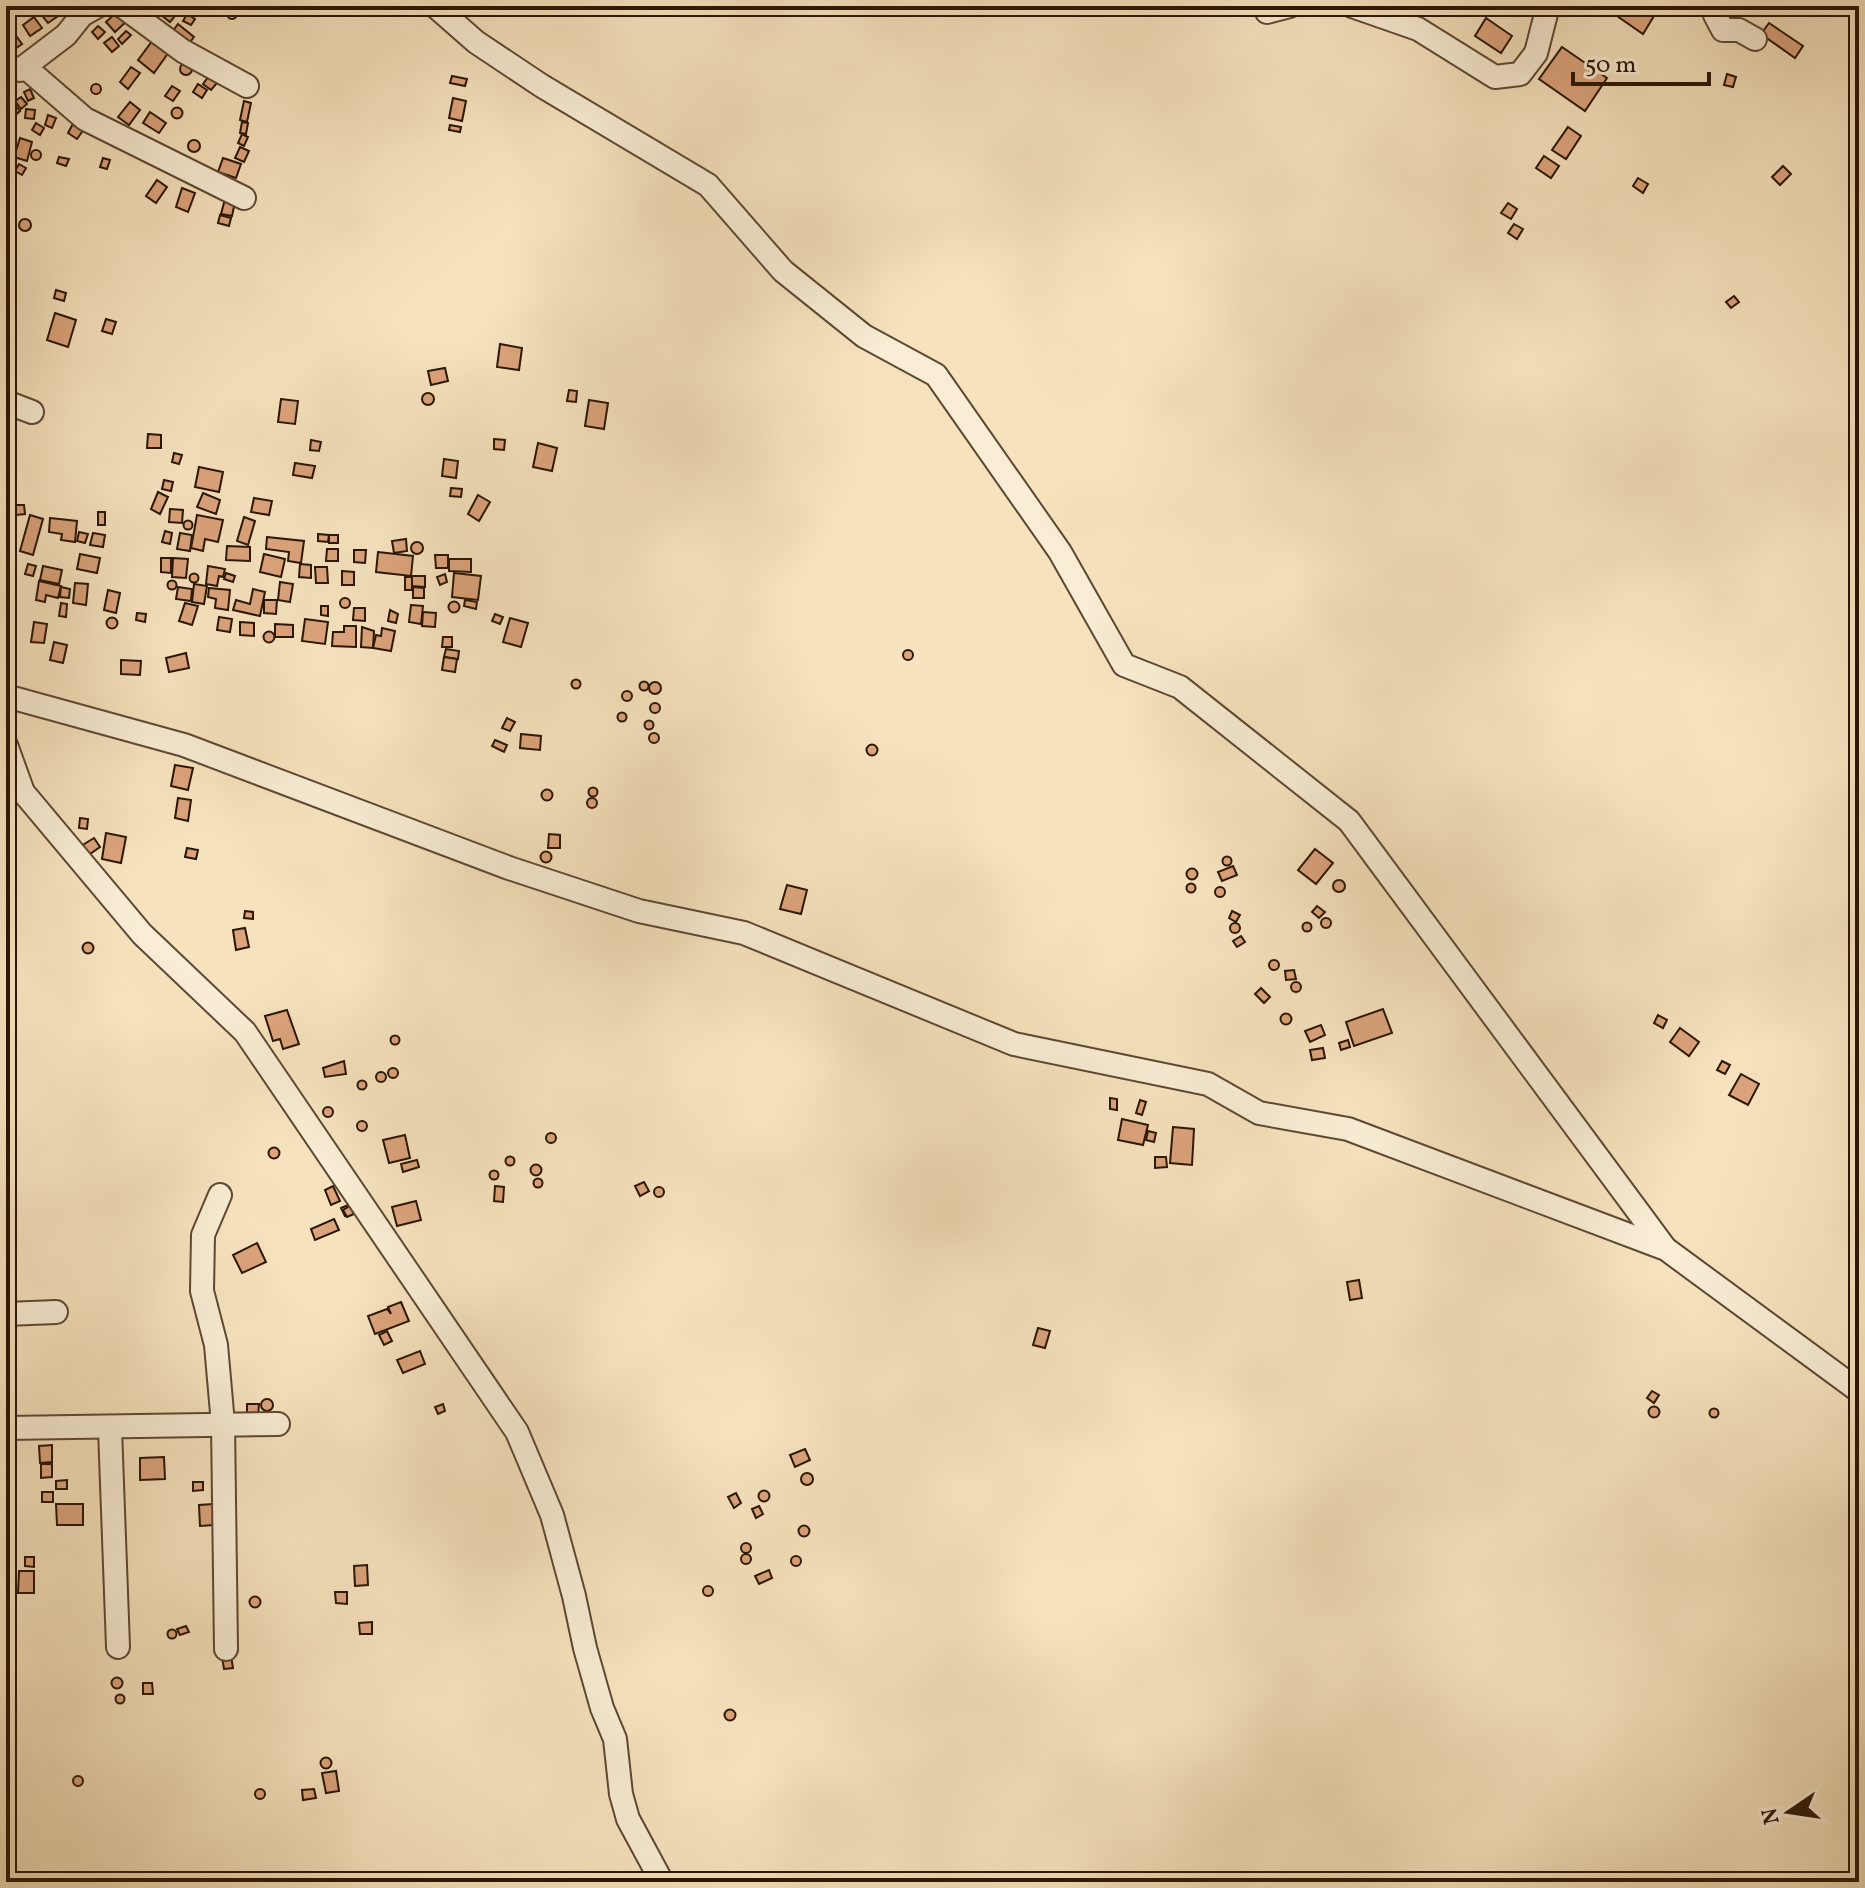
<svg xmlns="http://www.w3.org/2000/svg" width="1865" height="1888" viewBox="0 0 1865 1888" font-family="Vollkorn,serif">
<rect width="100%" height="100%" fill="#f6e3be"/>
<filter id="stains"><feTurbulence type="fractalNoise" baseFrequency=".0025" numOctaves="4"/><feColorMatrix values="0 0 0 0 .2 0 0 0 0 .09 0 0 0 0 .02 0 0 0 .5 -.17"/></filter>
<radialGradient id="worn" r=".72"><stop offset=".6" stop-color="#630" stop-opacity="0"/><stop offset="1" stop-color="#630" stop-opacity=".3"/></radialGradient>
<g fill="#dca47c" stroke="#2a1503" stroke-width="2">
<circle cx="272" cy="10" r="5"/>
<polygon points="47,6 59,6 64,12 48,23 39,12"/>
<polygon points="168,6 175,6 180,10 170,22 161,15"/>
<polygon points="1624,6 1640,6 1654,16 1643,34 1617,16"/>
<polygon points="121,8 130,18 115,32 106,22"/>
<circle cx="232" cy="14" r="5"/>
<polygon points="187,14 195,19 191,25 183,21"/>
<polygon points="34,17 42,28 30,36 23,25"/>
<polygon points="1486,18 1512,36 1501,53 1475,36"/>
<polygon points="1769,23 1803,46 1795,58 1761,34"/>
<polygon points="178,24 194,37 186,47 170,35"/>
<polygon points="98,26 105,32 98,39 92,32"/>
<polygon points="126,31 131,35 122,44 118,39"/>
<polygon points="14,33 22,44 6,55 6,38"/>
<polygon points="112,37 119,46 112,52 104,43"/>
<polygon points="153,40 169,52 154,73 138,60"/>
<polygon points="1562,47 1607,78 1585,111 1539,79"/>
<circle cx="186" cy="69" r="6"/>
<polygon points="131,67 140,73 128,89 120,82"/>
<polygon points="1727,74 1736,77 1733,87 1724,85"/>
<polygon points="209,76 217,83 211,90 203,84"/>
<polygon points="452,76 467,79 465,86 450,83"/>
<polygon points="198,84 207,90 202,98 193,92"/>
<circle cx="96" cy="89" r="5"/>
<polygon points="172,86 180,91 173,101 165,96"/>
<polygon points="30,89 34,98 28,101 24,92"/>
<polygon points="9,97 20,111 6,123 6,99"/>
<polygon points="21,97 27,104 21,109 15,101"/>
<polygon points="453,98 466,101 462,121 449,118"/>
<polygon points="244,101 251,103 247,122 240,120"/>
<polygon points="130,102 140,110 129,125 118,117"/>
<circle cx="177" cy="113" r="5.5"/>
<polygon points="26,109 35,110 34,119 25,118"/>
<polygon points="150,112 166,123 159,133 143,123"/>
<polygon points="48,115 56,118 52,128 45,125"/>
<polygon points="74,122 84,129 77,139 68,133"/>
<polygon points="242,122 248,123 246,134 240,133"/>
<polygon points="36,123 44,128 40,135 32,130"/>
<polygon points="450,125 461,127 460,132 449,130"/>
<polygon points="1568,127 1581,136 1566,159 1552,150"/>
<polygon points="242,134 248,137 244,146 238,143"/>
<polygon points="20,138 32,142 27,161 14,157"/>
<circle cx="194" cy="146" r="6"/>
<polygon points="240,147 249,151 244,162 235,158"/>
<circle cx="36" cy="155" r="5"/>
<polygon points="1544,156 1559,166 1551,178 1536,168"/>
<polygon points="59,157 69,159 66,166 57,163"/>
<polygon points="103,158 110,160 107,169 100,167"/>
<polygon points="223,158 241,164 236,178 218,172"/>
<polygon points="19,164 26,168 22,175 15,171"/>
<polygon points="1783,166 1791,174 1780,185 1772,177"/>
<polygon points="1638,178 1648,184 1643,193 1633,186"/>
<polygon points="157,180 167,187 156,203 146,196"/>
<polygon points="182,188 195,193 188,212 176,207"/>
<polygon points="225,199 235,202 232,216 221,214"/>
<polygon points="1508,203 1517,209 1511,219 1501,213"/>
<polygon points="220,215 231,218 229,226 218,223"/>
<circle cx="25" cy="225" r="6"/>
<polygon points="1514,224 1523,229 1517,239 1508,233"/>
<polygon points="7,229 15,231 13,238 6,237"/>
<polygon points="56,290 66,293 64,301 54,298"/>
<polygon points="1734,296 1739,302 1731,308 1726,302"/>
<polygon points="55,313 76,320 68,347 47,340"/>
<polygon points="106,319 116,322 112,334 102,331"/>
<polygon points="500,344 522,348 519,370 497,367"/>
<polygon points="445,368 448,381 431,385 428,371"/>
<polygon points="569,390 577,391 576,402 567,401"/>
<circle cx="428" cy="399" r="6"/>
<polygon points="281,399 298,401 295,424 278,422"/>
<polygon points="589,400 608,403 604,429 585,426"/>
<polygon points="148,434 161,435 161,448 147,448"/>
<polygon points="494,439 505,440 504,450 494,449"/>
<polygon points="311,440 321,442 319,451 310,450"/>
<polygon points="538,443 557,448 552,471 533,467"/>
<polygon points="174,453 182,455 179,464 172,462"/>
<polygon points="444,459 458,461 456,478 442,476"/>
<polygon points="295,463 315,466 312,478 293,475"/>
<polygon points="199,467 223,472 219,492 195,487"/>
<polygon points="164,480 173,482 171,491 162,489"/>
<polygon points="451,488 462,489 461,497 450,496"/>
<polygon points="158,492 168,497 160,514 151,509"/>
<polygon points="203,493 220,500 216,514 197,507"/>
<polygon points="478,495 490,502 479,521 468,514"/>
<polygon points="254,498 272,501 269,515 251,512"/>
<polygon points="15,505 24,505 25,514 16,515"/>
<polygon points="170,509 183,510 182,523 169,522"/>
<rect x="98" y="512" width="7" height="13"/>
<polygon points="30,515 43,519 33,555 20,551"/>
<polygon points="197,515 223,520 218,542 205,539 203,551 191,548"/>
<polygon points="244,517 255,521 248,545 237,541"/>
<polygon points="50,518 77,521 75,542 61,540 62,534 49,532"/>
<circle cx="188" cy="525" r="4.5"/>
<polygon points="165,531 172,533 170,544 162,542"/>
<polygon points="79,532 88,534 85,543 77,541"/>
<polygon points="93,533 105,535 103,547 90,545"/>
<polygon points="180,533 192,535 190,551 177,549"/>
<polygon points="318,534 329,535 328,542 318,541"/>
<rect x="329" y="535" width="9" height="8"/>
<polygon points="267,537 304,541 301,563 288,561 289,552 266,549"/>
<polygon points="406,539 407,551 394,553 392,541"/>
<circle cx="417" cy="548" r="6"/>
<polygon points="227,546 250,547 250,561 226,560"/>
<polygon points="327,549 338,549 338,561 326,561"/>
<polygon points="354,550 366,550 365,563 354,562"/>
<polygon points="378,552 413,556 411,576 376,572"/>
<polygon points="80,554 100,558 97,573 77,569"/>
<polygon points="264,554 285,559 281,577 260,572"/>
<polygon points="435,555 448,555 448,568 436,568"/>
<polygon points="161,558 171,558 171,573 161,572"/>
<polygon points="173,558 188,559 186,578 172,577"/>
<polygon points="449,559 471,559 471,572 449,571"/>
<polygon points="28,564 36,566 33,576 25,574"/>
<polygon points="300,564 311,565 311,578 299,577"/>
<polygon points="43,566 62,570 59,584 40,580"/>
<polygon points="208,566 225,569 223,577 219,576 217,586 206,584"/>
<polygon points="315,567 327,567 328,583 316,583"/>
<polygon points="342,571 354,572 354,585 342,585"/>
<polygon points="226,573 235,576 233,582 224,579"/>
<polygon points="454,573 481,576 478,600 452,597"/>
<circle cx="194" cy="578" r="4.5"/>
<polygon points="445,574 447,582 440,585 437,577"/>
<polygon points="412,576 425,576 425,587 412,586"/>
<rect x="405" y="577" width="7" height="13"/>
<circle cx="172" cy="585" r="4.5"/>
<polygon points="39,581 61,586 58,598 46,595 45,602 36,600"/>
<polygon points="280,582 293,584 290,602 278,600"/>
<polygon points="75,583 88,584 86,605 73,603"/>
<polygon points="194,584 207,586 204,604 192,602"/>
<polygon points="61,587 70,589 69,598 60,597"/>
<polygon points="178,587 192,589 191,601 176,599"/>
<polygon points="413,587 424,588 424,598 413,598"/>
<polygon points="209,588 230,590 228,610 215,608 216,599 208,597"/>
<polygon points="253,589 265,592 260,616 233,610 236,600 250,604"/>
<polygon points="108,590 120,593 116,613 104,610"/>
<circle cx="345" cy="603" r="5"/>
<polygon points="264,600 277,600 276,614 264,613"/>
<polygon points="465,600 477,602 476,609 464,606"/>
<circle cx="454" cy="607" r="5.5"/>
<polygon points="61,603 67,604 66,617 59,616"/>
<polygon points="185,603 198,606 192,625 179,621"/>
<polygon points="411,605 423,606 421,624 409,622"/>
<polygon points="321,606 328,606 328,616 321,615"/>
<polygon points="354,608 365,608 365,621 353,620"/>
<polygon points="390,610 398,614 396,623 388,621"/>
<polygon points="423,612 436,613 435,627 422,626"/>
<polygon points="137,613 146,614 145,622 136,620"/>
<polygon points="495,614 503,617 500,624 492,621"/>
<polygon points="219,617 232,619 230,632 217,630"/>
<circle cx="112" cy="623" r="5.5"/>
<polygon points="510,618 528,623 521,647 503,642"/>
<polygon points="305,619 328,622 325,644 302,641"/>
<polygon points="34,622 47,624 44,643 31,642"/>
<polygon points="240,622 254,623 254,636 240,635"/>
<polygon points="275,624 293,625 293,637 275,637"/>
<polygon points="344,626 356,626 356,647 332,646 333,632 344,632"/>
<polygon points="362,627 374,631 373,648 361,647"/>
<polygon points="382,628 395,631 391,651 373,648 376,635 381,636"/>
<circle cx="269" cy="637" r="5.5"/>
<polygon points="443,637 452,637 452,647 442,647"/>
<polygon points="54,642 67,645 63,663 50,660"/>
<polygon points="446,649 459,651 458,659 444,657"/>
<circle cx="908" cy="655" r="5"/>
<polygon points="186,653 189,668 169,672 166,658"/>
<polygon points="444,657 457,659 455,672 442,670"/>
<polygon points="121,660 141,661 140,675 121,674"/>
<circle cx="576" cy="684" r="4.5"/>
<circle cx="644" cy="686" r="4.5"/>
<circle cx="655" cy="688" r="6"/>
<circle cx="627" cy="696" r="5"/>
<circle cx="655" cy="708" r="5"/>
<circle cx="622" cy="717" r="4.5"/>
<polygon points="507,718 515,722 510,731 502,728"/>
<circle cx="649" cy="725" r="4.5"/>
<circle cx="654" cy="738" r="5"/>
<polygon points="521,734 541,736 540,750 520,748"/>
<polygon points="495,740 507,745 504,752 492,746"/>
<circle cx="872" cy="750" r="5.5"/>
<polygon points="175,765 193,768 188,790 171,786"/>
<circle cx="593" cy="792" r="4.5"/>
<circle cx="547" cy="795" r="5.5"/>
<circle cx="592" cy="803" r="5"/>
<polygon points="178,798 191,800 188,821 175,818"/>
<polygon points="80,818 88,819 87,829 79,828"/>
<polygon points="106,833 126,837 121,863 102,859"/>
<polygon points="549,834 560,835 560,848 548,848"/>
<polygon points="94,838 100,847 87,856 81,846"/>
<polygon points="187,848 198,850 196,859 185,857"/>
<polygon points="1315,849 1333,863 1316,884 1298,870"/>
<circle cx="546" cy="857" r="5.5"/>
<circle cx="1227" cy="861" r="4.5"/>
<polygon points="1233,866 1237,875 1222,881 1218,872"/>
<circle cx="1192" cy="874" r="5.5"/>
<circle cx="1339" cy="886" r="6"/>
<circle cx="1191" cy="888" r="4.5"/>
<polygon points="787,885 807,890 801,914 780,909"/>
<circle cx="1220" cy="892" r="5"/>
<polygon points="1317,906 1325,912 1319,918 1312,912"/>
<polygon points="245,911 253,912 253,919 244,918"/>
<polygon points="1232,911 1240,915 1236,922 1229,918"/>
<circle cx="1326" cy="923" r="5"/>
<circle cx="1307" cy="927" r="4.5"/>
<circle cx="1235" cy="928" r="5"/>
<polygon points="245,928 249,947 236,950 233,930"/>
<polygon points="1241,936 1245,942 1237,947 1233,941"/>
<circle cx="88" cy="948" r="5.5"/>
<circle cx="1274" cy="965" r="5"/>
<polygon points="1294,970 1296,979 1286,980 1285,971"/>
<circle cx="1296" cy="987" r="5"/>
<polygon points="1261,988 1270,997 1264,1003 1255,994"/>
<polygon points="1383,1009 1392,1033 1354,1046 1346,1022"/>
<polygon points="287,1010 299,1044 283,1049 280,1039 273,1041 265,1016"/>
<circle cx="1286" cy="1019" r="5.5"/>
<polygon points="1658,1015 1667,1020 1663,1028 1654,1023"/>
<polygon points="1321,1025 1325,1035 1310,1042 1305,1031"/>
<polygon points="1680,1028 1699,1042 1689,1056 1670,1042"/>
<circle cx="395" cy="1040" r="4.5"/>
<polygon points="1348,1040 1350,1047 1341,1050 1339,1043"/>
<polygon points="1323,1048 1325,1058 1312,1060 1310,1050"/>
<polygon points="344,1061 346,1074 325,1077 323,1068"/>
<polygon points="1722,1061 1730,1065 1725,1074 1717,1070"/>
<circle cx="393" cy="1073" r="5"/>
<circle cx="381" cy="1077" r="5"/>
<polygon points="1741,1074 1759,1084 1748,1105 1729,1095"/>
<circle cx="362" cy="1085" r="4.5"/>
<polygon points="1110,1098 1117,1099 1117,1110 1110,1109"/>
<polygon points="1140,1100 1146,1102 1142,1115 1136,1113"/>
<circle cx="328" cy="1112" r="5"/>
<polygon points="1122,1119 1148,1125 1143,1145 1118,1140"/>
<circle cx="362" cy="1126" r="5"/>
<polygon points="1173,1127 1194,1129 1192,1165 1170,1163"/>
<polygon points="1148,1131 1156,1133 1154,1142 1146,1140"/>
<circle cx="551" cy="1138" r="5"/>
<polygon points="405,1135 410,1158 389,1163 383,1140"/>
<circle cx="274" cy="1153" r="5.5"/>
<circle cx="510" cy="1161" r="4.5"/>
<polygon points="1155,1157 1166,1157 1167,1167 1155,1168"/>
<polygon points="417,1160 419,1167 403,1172 401,1164"/>
<circle cx="536" cy="1170" r="5.5"/>
<circle cx="494" cy="1175" r="4.5"/>
<circle cx="538" cy="1183" r="4.5"/>
<polygon points="644,1182 649,1191 640,1196 635,1186"/>
<polygon points="333,1186 340,1201 331,1205 325,1190"/>
<polygon points="495,1186 504,1187 503,1202 494,1201"/>
<circle cx="659" cy="1192" r="5"/>
<polygon points="416,1201 421,1220 397,1226 392,1207"/>
<polygon points="348,1205 352,1212 345,1216 341,1208"/>
<polygon points="350,1206 354,1214 347,1217 343,1210"/>
<polygon points="334,1219 339,1230 315,1240 311,1229"/>
<polygon points="257,1243 266,1262 242,1273 233,1255"/>
<polygon points="1359,1280 1362,1298 1350,1300 1347,1282"/>
<polygon points="401,1302 409,1321 375,1334 368,1316 387,1309 391,1314 388,1307"/>
<polygon points="1038,1328 1050,1331 1045,1348 1033,1345"/>
<polygon points="387,1331 392,1341 384,1345 379,1335"/>
<polygon points="420,1351 425,1364 403,1373 397,1360"/>
<polygon points="1652,1391 1659,1395 1654,1403 1647,1398"/>
<circle cx="267" cy="1405" r="6"/>
<polygon points="247,1404 259,1404 258,1416 247,1416"/>
<polygon points="443,1404 445,1411 438,1414 435,1407"/>
<circle cx="1654" cy="1412" r="5.5"/>
<circle cx="1714" cy="1413" r="4.5"/>
<polygon points="52,1445 52,1462 40,1463 39,1446"/>
<polygon points="805,1449 810,1460 795,1467 790,1455"/>
<polygon points="164,1457 165,1479 140,1480 140,1458"/>
<polygon points="41,1464 52,1464 52,1477 41,1478"/>
<circle cx="807" cy="1479" r="6"/>
<polygon points="67,1480 67,1489 56,1489 56,1481"/>
<polygon points="193,1482 203,1482 203,1490 193,1491"/>
<circle cx="764" cy="1496" r="5.5"/>
<rect x="42" y="1492" width="11" height="10"/>
<polygon points="736,1493 741,1503 734,1508 728,1497"/>
<polygon points="56,1504 83,1504 83,1525 57,1525"/>
<polygon points="213,1504 214,1525 200,1526 199,1505"/>
<polygon points="759,1506 763,1514 756,1518 752,1509"/>
<circle cx="804" cy="1531" r="5.5"/>
<circle cx="746" cy="1548" r="5"/>
<polygon points="7,1545 15,1545 16,1554 8,1554"/>
<circle cx="746" cy="1559" r="5"/>
<circle cx="796" cy="1561" r="5"/>
<polygon points="25,1557 34,1557 34,1567 25,1566"/>
<polygon points="367,1565 368,1585 355,1586 354,1566"/>
<polygon points="769,1570 772,1578 759,1584 755,1576"/>
<polygon points="19,1571 34,1571 34,1593 18,1593"/>
<circle cx="708" cy="1591" r="5"/>
<polygon points="335,1592 347,1592 347,1604 336,1603"/>
<circle cx="255" cy="1602" r="5.5"/>
<polygon points="372,1622 372,1634 360,1634 359,1623"/>
<polygon points="186,1626 189,1632 180,1635 177,1629"/>
<circle cx="172" cy="1634" r="4.5"/>
<polygon points="231,1656 233,1668 224,1669 222,1657"/>
<circle cx="117" cy="1683" r="5.5"/>
<polygon points="143,1683 152,1683 153,1694 143,1694"/>
<circle cx="120" cy="1699" r="4.5"/>
<circle cx="730" cy="1715" r="5.5"/>
<circle cx="326" cy="1763" r="5.5"/>
<polygon points="336,1771 339,1791 326,1793 322,1773"/>
<circle cx="78" cy="1781" r="5"/>
<circle cx="260" cy="1794" r="5"/>
<polygon points="314,1789 316,1798 303,1800 302,1790"/>
</g>
<g fill="none" stroke-linecap="round" stroke-linejoin="round">
<defs>
<g id="minor">
<polyline points="122,6 183,51 247,86"/>
<polyline points="435,6 476,42 542,86 708,185 783,271 864,336 936,375 1060,552 1124,665 1180,687 1349,821 1665,1248"/>
<polyline points="1352,6 1418,29 1495,77 1520,74 1536,53 1548,6"/>
<polyline points="1720,6 1715,15 1723,30 1739,30 1755,39"/>
<polyline points="1267,12 1290,6"/>
<polyline points="6,65 20,70 66,35 82,15 98,6"/>
<polyline points="25,67 85,119 244,198"/>
<polyline points="6,402 32,412"/>
<polyline points="6,696 184,745 509,868 639,911 744,933 1014,1044 1208,1084 1259,1113 1348,1129 1666,1249 1859,1391"/>
<polyline points="6,745 23,792 142,934 245,1032 517,1432 552,1515 574,1596 585,1648 602,1708 615,1739 621,1794 628,1819 662,1882"/>
<polyline points="220,1195 203,1235 202,1291 216,1345 223,1424 226,1649"/>
<polyline points="6,1314 56,1312"/>
<polyline points="6,1428 278,1424"/>
<polyline points="110,1429 118,1647"/>
</g>
</defs>
<use href="#minor" stroke="#5d4832" stroke-width="26"/>
<use href="#minor" stroke="#f9edd5" stroke-width="22"/>
</g>
<rect width="1865" height="1888" fill="none" stroke="#f6e3be" stroke-width="32"/>
<rect x="8" y="8" width="1849" height="1872" fill="none" stroke="#2a1503" stroke-width="4"/>
<rect x="16" y="16" width="1833" height="1856" fill="none" stroke="#2a1503" stroke-width="2"/>
<g transform="translate(1789 1812) rotate(257)" stroke="#f9edd5" stroke-width="6" paint-order="stroke">
<path d="M0-6L14 30L0 20L-14 30Z" fill="#2a1503"/>
<text y="-12" font-size="22" font-weight="bold" text-anchor="middle" fill="#2a1503">N</text>
</g>
<path d="M1573 72v12h136v-12" fill="none" stroke="#2a1503" stroke-width="4"/>
<text x="1585" y="72" font-size="24" fill="#2a1503" stroke="#f9edd5" stroke-width="6" paint-order="stroke">50 m</text>
<rect width="100%" height="100%" filter="url(#stains)"/>
<rect width="100%" height="100%" fill="url(#worn)"/>
</svg>
